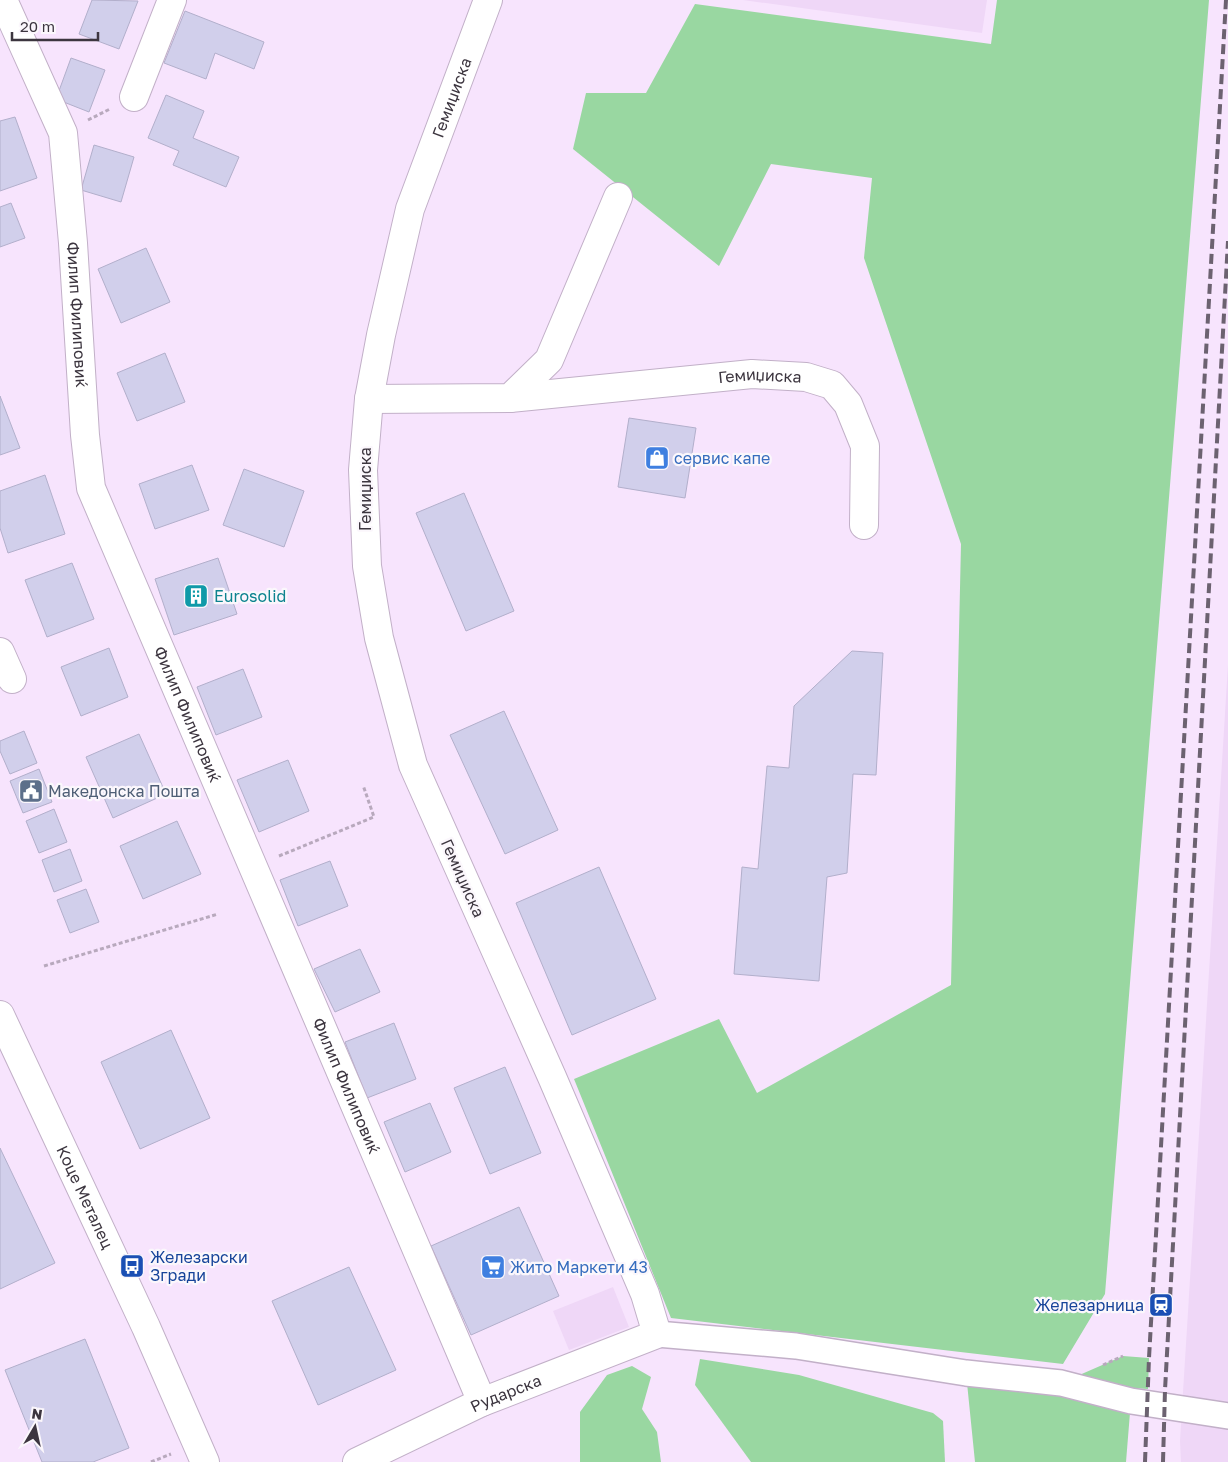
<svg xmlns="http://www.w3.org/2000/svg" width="1228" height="1462" viewBox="0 0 1228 1462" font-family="'Golos Text',sans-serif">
<rect width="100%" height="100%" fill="#f7e4fd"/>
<g fill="#efd7f7">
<polygon points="743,0 987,0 982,33"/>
<polygon points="1228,665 1228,1462 1181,1462 1180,1441"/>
<polygon points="613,1287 629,1327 569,1350 553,1311"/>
</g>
<g fill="#99d7a1">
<polygon points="997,0 1209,0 1105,1294 1063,1364 671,1318 574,1079 719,1019 757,1093 951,985 961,544 864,258 872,178 771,164 719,266 573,149 586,93 646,93 695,4 991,44"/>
<polygon points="1123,1356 1149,1358 1148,1389 1132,1388 1126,1462 975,1462 966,1373 1061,1383"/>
<polygon points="700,1359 799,1375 933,1413 943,1421 945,1462 751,1462 695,1385"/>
<polygon points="632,1366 651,1377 642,1409 657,1432 661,1462 580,1462 580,1412 607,1375"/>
</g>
<g fill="#d1cfeb" stroke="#b2afcb">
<polygon points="92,0 138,1 119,49 79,34"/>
<polygon points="185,11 264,42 254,69 215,53 206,79 164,63"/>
<polygon points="71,58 105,70 89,112 56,99"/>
<polygon points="166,95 204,111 193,138 239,157 226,187 173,165 179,151 148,138"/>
<polygon points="15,117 37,178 0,191 0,121"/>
<polygon points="94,145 134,157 121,202 81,190"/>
<polygon points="11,203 25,238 0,247 0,207"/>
<polygon points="146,248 170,302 121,323 98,269"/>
<polygon points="165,353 185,402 137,421 117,373"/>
<polygon points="0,396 20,448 0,455"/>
<polygon points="629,418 696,428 685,498 618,487"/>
<polygon points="192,465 209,510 155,529 139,484"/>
<polygon points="244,469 304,491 284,547 223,525"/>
<polygon points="45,475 65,534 8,553 0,528 0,491"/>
<polygon points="464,493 514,611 466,631 416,513"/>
<polygon points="218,558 237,614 174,635 155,579"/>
<polygon points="72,563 94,619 47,637 25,580"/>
<polygon points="109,648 128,697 81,716 61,667"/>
<polygon points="852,651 883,653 876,775 853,774 847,873 827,877 819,981 734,974 742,867 758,869 767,766 789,768 794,706"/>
<polygon points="243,669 262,717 216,735 197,687"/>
<polygon points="504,711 558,830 505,854 450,735"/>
<polygon points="24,731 37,763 10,774 0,751 0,741"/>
<polygon points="139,734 166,794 113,818 86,757"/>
<polygon points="288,760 309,811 259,832 237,780"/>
<polygon points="39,769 52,802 23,813 10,781"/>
<polygon points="54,809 67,842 39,853 26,821"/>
<polygon points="177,821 201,874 143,899 120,846"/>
<polygon points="70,849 82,881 54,892 42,860"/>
<polygon points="330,861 348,906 298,926 280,880"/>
<polygon points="599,867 656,999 572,1035 516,903"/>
<polygon points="86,889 99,922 70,933 57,900"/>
<polygon points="360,949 380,992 335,1012 314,969"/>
<polygon points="394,1023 416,1079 367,1098 345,1042"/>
<polygon points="171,1030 210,1118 140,1149 101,1062"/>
<polygon points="505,1067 541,1153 490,1174 454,1088"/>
<polygon points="430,1103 451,1152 405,1172 384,1122"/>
<polygon points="0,1148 55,1263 0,1289"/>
<polygon points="519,1207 559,1296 471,1335 431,1246"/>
<polygon points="349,1267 396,1370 318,1405 272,1301"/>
<polygon points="85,1339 129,1448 93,1462 42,1462 5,1370"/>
</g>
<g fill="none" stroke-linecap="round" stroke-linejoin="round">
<defs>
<polyline id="pedestrian" points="657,1334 796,1346 966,1373 1061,1383 1131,1401 1228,1416"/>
<g id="minor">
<path id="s1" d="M3,0L63,133L73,243L85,435L91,488L482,1402"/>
<polyline points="134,97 172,0"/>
<path id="s2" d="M510,398L752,374L806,377L832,385L848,404L865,446L864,525"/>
<polyline points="369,399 510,398 549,360 618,197"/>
<polyline points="0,652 12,679"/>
<path id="s3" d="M357,1462L482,1402L657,1334L645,1294L552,1077L413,765L379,638L367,566L363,470L369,399L381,335L410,209L488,0"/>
</g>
<g id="tertiary">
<path id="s4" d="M0,1015L146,1327L205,1462"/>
</g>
</defs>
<use href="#pedestrian" stroke="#c2b0c8" stroke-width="28"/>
<use href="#minor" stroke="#c2b0c8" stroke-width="30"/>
<use href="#tertiary" stroke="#c2b0c8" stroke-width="30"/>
<g stroke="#b8a9bd" stroke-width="3" stroke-dasharray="4 2.5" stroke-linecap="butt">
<polyline points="88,120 110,109"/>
<polyline points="279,856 374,817 363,785"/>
<polyline points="44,966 218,914"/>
<polyline points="1103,1365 1123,1356"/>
<polyline points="151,1462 171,1454"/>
</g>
<use href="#pedestrian" stroke="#fff" stroke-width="25"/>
<use href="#minor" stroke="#fff" stroke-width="28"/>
<use href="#tertiary" stroke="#fff" stroke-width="28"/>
<g stroke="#6c6270" stroke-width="4" stroke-dasharray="10 5" stroke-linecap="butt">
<polyline points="1145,1462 1149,1358 1226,0"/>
<polyline points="1163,1462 1165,1390 1228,241"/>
</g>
</g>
<defs>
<symbol id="shop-square" viewBox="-11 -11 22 22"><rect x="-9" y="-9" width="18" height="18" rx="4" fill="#3f7fe0" stroke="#fbf7fc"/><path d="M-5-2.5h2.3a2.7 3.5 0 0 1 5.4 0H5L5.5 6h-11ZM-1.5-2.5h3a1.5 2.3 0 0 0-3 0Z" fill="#fff"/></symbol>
<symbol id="building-square" viewBox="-11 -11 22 22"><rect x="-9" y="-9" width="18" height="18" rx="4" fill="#0f9aa8" stroke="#fbf7fc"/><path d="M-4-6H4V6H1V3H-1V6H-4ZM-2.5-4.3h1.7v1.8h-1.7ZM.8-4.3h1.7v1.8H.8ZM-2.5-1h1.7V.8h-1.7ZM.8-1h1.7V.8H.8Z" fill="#fff"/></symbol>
<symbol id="civic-square" viewBox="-11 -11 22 22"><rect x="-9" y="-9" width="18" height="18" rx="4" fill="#5c6f8a" stroke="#fbf7fc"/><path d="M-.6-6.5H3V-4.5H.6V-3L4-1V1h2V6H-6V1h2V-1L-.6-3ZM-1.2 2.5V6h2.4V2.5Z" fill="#fff"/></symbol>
<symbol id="bus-square" viewBox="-11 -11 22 22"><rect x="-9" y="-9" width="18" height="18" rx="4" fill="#1a4fb4" stroke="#fbf7fc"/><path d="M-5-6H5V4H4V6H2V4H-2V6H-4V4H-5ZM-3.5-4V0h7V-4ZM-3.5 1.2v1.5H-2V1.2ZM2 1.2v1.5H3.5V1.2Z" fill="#fff"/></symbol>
<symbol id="supermarket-square" viewBox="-11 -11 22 22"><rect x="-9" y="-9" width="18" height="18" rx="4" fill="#3f7fe0" stroke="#fbf7fc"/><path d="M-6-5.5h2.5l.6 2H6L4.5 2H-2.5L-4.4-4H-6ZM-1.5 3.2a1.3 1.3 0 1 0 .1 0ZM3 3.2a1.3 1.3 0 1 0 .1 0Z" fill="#fff"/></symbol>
<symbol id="station-square" viewBox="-11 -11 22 22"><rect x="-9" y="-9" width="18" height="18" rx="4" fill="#1a4fb4" stroke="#fbf7fc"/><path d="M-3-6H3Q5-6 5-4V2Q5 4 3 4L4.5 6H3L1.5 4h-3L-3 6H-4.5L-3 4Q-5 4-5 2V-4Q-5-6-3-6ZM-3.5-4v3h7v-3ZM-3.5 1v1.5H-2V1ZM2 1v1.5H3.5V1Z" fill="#fff"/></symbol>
</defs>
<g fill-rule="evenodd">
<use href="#shop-square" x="643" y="444" width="28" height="28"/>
<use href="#building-square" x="182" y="582" width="28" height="28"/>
<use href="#civic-square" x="17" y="777" width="28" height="28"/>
<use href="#bus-square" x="118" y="1252" width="28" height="28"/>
<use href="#supermarket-square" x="479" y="1253" width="28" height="28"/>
<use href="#station-square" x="1147" y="1291" width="28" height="28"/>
</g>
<g text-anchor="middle" stroke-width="4.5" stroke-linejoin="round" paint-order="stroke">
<g font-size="16" fill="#3c353f" stroke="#fbf7fc">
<text dy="6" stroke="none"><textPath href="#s3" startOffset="1631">Гемиџиска</textPath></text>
<text dy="6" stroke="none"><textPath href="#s1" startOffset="328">Филип Филиповиќ</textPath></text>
<text dy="6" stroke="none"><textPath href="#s2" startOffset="251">Гемиџиска</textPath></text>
<text transform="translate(365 489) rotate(-90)" y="6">Гемиџиска</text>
<text dy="6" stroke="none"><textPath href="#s1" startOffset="748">Филип Филиповиќ</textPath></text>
<text transform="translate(463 878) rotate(66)" y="6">Гемиџиска</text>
<text dy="6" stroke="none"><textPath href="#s1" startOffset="1152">Филип Филиповиќ</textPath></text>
<text dy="6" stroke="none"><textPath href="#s4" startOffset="201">Коце Металец</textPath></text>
<text dy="6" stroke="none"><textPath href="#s3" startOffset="164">Рударска</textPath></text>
</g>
<g font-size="16" fill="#366cbe" stroke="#fbf7fc" text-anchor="start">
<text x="674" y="464">сервис капе</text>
<text x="510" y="1273">Жито Маркети 43</text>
</g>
<g font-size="16" fill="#0d838f" stroke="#fbf7fc" text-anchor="start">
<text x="214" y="602">Eurosolid</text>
</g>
<g font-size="16" fill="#4e5e75" stroke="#fbf7fc" text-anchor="start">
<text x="48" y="797">Македонска Пошта</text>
</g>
<g font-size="16" fill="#164399" stroke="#fbf7fc" text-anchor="start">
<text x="150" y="1263">Железарски<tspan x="150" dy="18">Згради</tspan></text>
<text x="1144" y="1311" text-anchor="end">Железарница</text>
</g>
</g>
<g transform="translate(35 1427) rotate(9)" stroke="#fbf7fc" stroke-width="4" paint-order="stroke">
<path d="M0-4L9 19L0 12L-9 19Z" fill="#3c353f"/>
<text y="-8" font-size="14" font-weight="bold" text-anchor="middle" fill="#3c353f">N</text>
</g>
<path d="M12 32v8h86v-8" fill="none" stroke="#3c353f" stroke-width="2.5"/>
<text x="20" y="32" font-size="15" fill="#3c353f" stroke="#fbf7fc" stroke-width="4" paint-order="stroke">20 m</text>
</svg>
